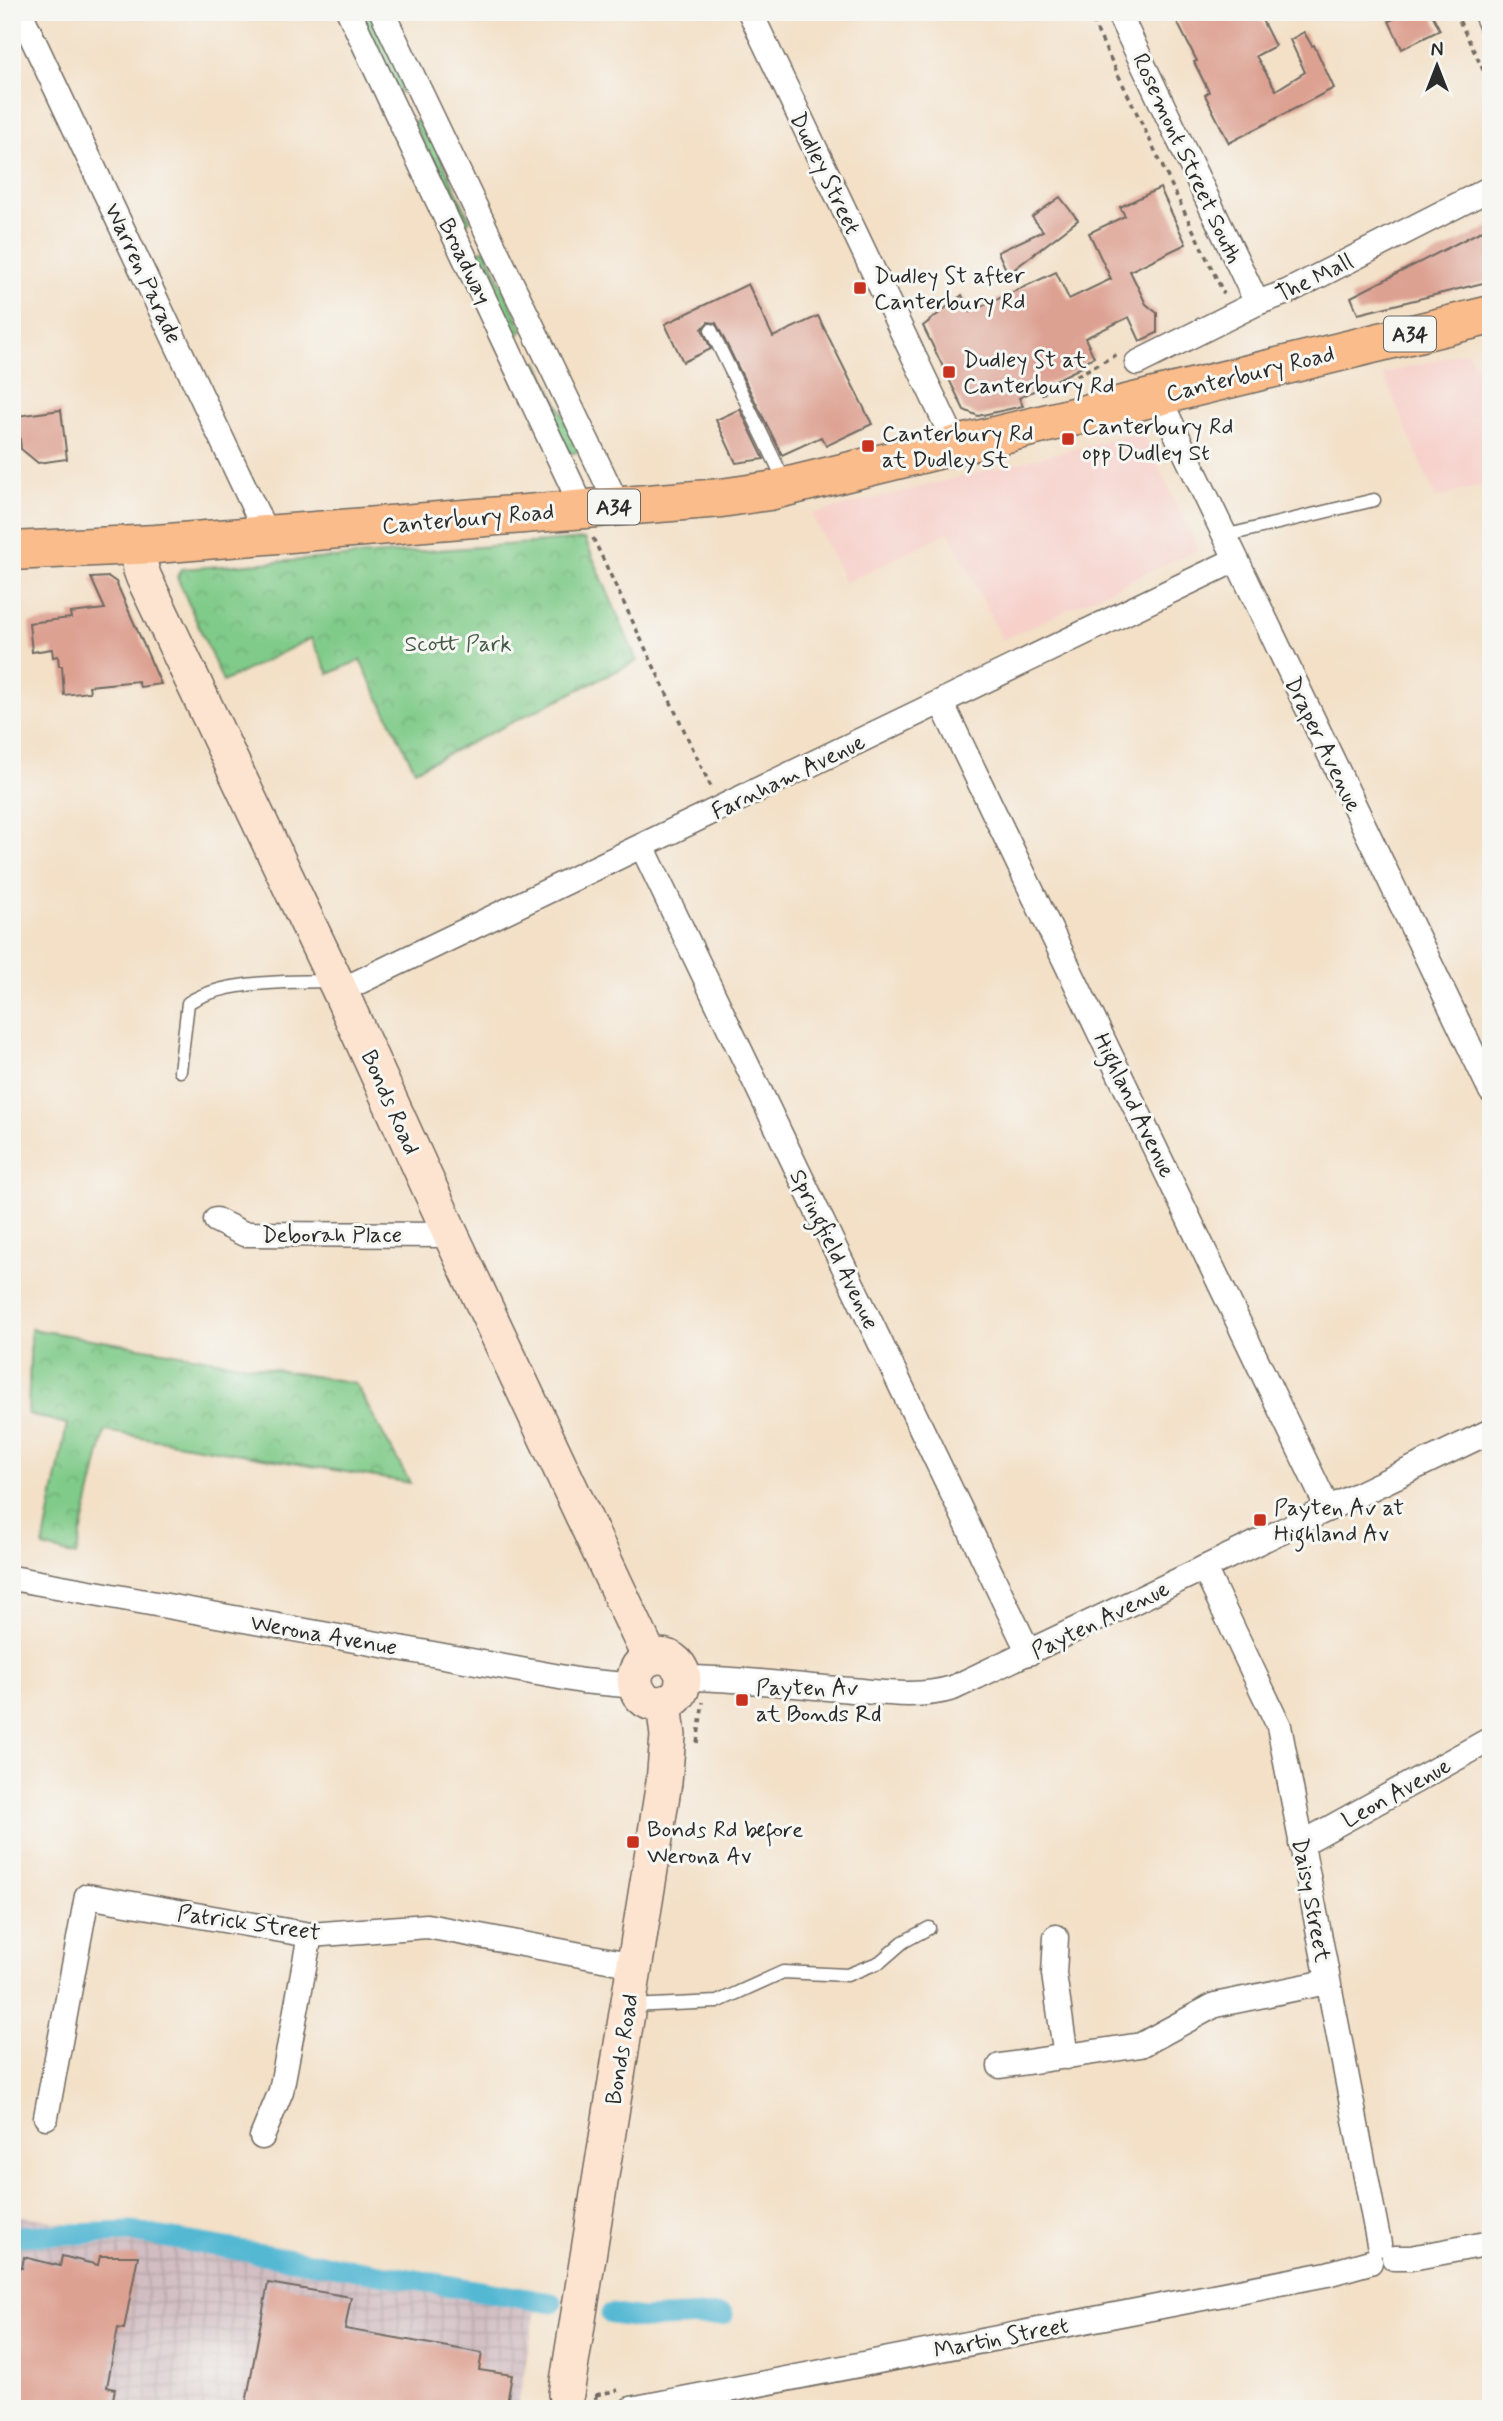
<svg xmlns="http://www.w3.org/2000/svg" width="1503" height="2421" viewBox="0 0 1503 2421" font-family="Mynerve,sans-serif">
<defs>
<pattern id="industrial-grid" width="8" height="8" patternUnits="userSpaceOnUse" patternTransform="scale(1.75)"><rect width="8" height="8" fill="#d2bec2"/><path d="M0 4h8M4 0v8" fill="none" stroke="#b4a3a7"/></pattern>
<pattern id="grass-dots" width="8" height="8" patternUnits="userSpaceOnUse" patternTransform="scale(1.75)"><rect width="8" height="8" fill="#80cb89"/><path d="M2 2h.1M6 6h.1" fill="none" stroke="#6fae76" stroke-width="1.8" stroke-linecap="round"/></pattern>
<pattern id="park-crowns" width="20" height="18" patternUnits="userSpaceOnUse" patternTransform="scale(1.75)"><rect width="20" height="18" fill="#80cb89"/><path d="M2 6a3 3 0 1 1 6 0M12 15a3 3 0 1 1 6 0" fill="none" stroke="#6fae76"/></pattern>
</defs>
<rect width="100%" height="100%" fill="#f6f6f2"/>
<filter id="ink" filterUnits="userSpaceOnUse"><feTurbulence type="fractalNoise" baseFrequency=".0143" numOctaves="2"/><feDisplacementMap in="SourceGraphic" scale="14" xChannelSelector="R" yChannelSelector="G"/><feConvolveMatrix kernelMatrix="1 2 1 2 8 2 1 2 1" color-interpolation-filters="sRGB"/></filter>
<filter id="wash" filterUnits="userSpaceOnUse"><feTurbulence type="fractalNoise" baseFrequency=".00686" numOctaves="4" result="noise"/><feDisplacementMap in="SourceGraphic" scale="28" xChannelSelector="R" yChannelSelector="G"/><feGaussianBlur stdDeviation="1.57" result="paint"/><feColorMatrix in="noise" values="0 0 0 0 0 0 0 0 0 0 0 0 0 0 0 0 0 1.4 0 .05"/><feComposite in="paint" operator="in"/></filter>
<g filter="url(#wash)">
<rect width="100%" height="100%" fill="#f3e0c7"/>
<g fill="#f7d0ca">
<polygon points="1468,351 1491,397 1491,483 1436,498 1383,374"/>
<polygon points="1134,434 1144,437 1198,549 1002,640 949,532 845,583 812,514"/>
</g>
<polygon fill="url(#industrial-grid)" points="12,2214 537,2304 517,2409 12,2409"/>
<g fill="url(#grass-dots)" stroke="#567b5a" stroke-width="2">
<polygon points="355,12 375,12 408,88 400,93"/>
<polygon points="423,119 470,220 466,224 461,225 413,122"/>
<polygon points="482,250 486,250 523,330 519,334 513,335 475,253"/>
<polygon points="538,362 579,448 575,453 569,453 528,365"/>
</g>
<g fill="url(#park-crowns)" stroke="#567b5a" stroke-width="2">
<polygon points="585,539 637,661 415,770 360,660 329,674 311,638 223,682 177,577 181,569"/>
<polygon points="31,1329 355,1383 410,1483 105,1431 76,1556 43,1547 67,1424 28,1414"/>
</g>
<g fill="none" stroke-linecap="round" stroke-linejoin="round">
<g stroke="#54b8d3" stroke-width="21">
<polyline points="12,2236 132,2232 552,2303"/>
<polyline points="611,2314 643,2319 723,2315"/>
</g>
</g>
<g id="blocks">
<g fill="#dda192">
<polygon points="1172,12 1258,12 1275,46 1256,56 1276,90 1305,72 1290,40 1304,32 1312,46 1314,45 1334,88 1229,143 1205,95 1209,92 1194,62 1197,61"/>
<polygon points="1409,12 1431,12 1440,30 1402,49 1389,21"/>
<polygon points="1160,188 1186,244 1130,271 1146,304 1157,313 1157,333 1140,341 1129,317 1085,338 1094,357 1080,364 1082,367 1019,398 1023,406 978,416 964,410 923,326 962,295 970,312 1056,272 1069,299 1111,279 1089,233 1125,216 1120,207"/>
<polygon points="1060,197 1078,220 1008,274 998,252 1043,231 1032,217"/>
<polygon points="1491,226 1491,281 1358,314 1351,297"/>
<polygon points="748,284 773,337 818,316 872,424 826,446 821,437 782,455 716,323 708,322 702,329 711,349 683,362 665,324"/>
<polygon points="740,409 764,459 736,463 716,420"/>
<polygon points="61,410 67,459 38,463 21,449 17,416"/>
<polygon points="109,577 116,582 161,684 140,687 138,681 89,686 90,692 64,695 62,666 59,666 58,656 53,657 52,649 32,652 29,623 71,618 70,613 105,609 91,578"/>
<polygon points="62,2256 98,2265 100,2256 138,2256 124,2329 118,2328 107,2387 115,2389 111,2409 12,2409 12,2265 22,2268 24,2257 60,2266"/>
<polygon points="268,2283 351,2297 345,2329 482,2353 479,2370 512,2375 506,2409 245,2409"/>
</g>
</g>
</g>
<g filter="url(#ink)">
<use href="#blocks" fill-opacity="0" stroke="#716a62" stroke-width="2"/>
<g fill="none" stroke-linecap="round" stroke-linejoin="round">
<defs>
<g id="service">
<polyline points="711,330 786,484"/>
<polyline points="1224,536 1374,500"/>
<path d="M180,1071L188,1003C223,980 289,982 331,981"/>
<polyline points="631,2006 717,2002 783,1972 847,1975 880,1962 903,1942 929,1928"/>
</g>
<g id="minor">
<polyline points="20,12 267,535"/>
<polyline points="349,12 583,509"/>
<polyline points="382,12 618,506"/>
<polyline points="750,12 957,447"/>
<polyline points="1118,12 1257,303"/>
<polyline points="1485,12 1491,25"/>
<polyline points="1137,363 1257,303 1287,292 1491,188"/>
<polyline points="1158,396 1491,1091"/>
<polyline points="941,702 1328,1509"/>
<polyline points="642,846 1029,1653"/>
<polyline points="340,991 1235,560"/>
<polyline points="216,1220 244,1234 451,1235"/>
<polyline points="1204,1568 1279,1726 1379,2244"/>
<polyline points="12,1578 582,1681 636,1686"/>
<path d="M683,1678C739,1678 795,1686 851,1690C886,1693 920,1698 953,1688L1491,1431"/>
<polyline points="1301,1844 1491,1739"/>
<polyline points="1056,1937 1054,1974 1066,2057"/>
<polyline points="1000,2066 1141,2045 1215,2005 1327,1982"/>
<polyline points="46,2117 87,1896 310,1935 427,1926 634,1965"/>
<polyline points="262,2137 281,2091 310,1935"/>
<polyline points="1394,2258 1411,2258 1491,2243"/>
<polyline points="631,2409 1327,2274 1370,2262"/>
</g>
<g id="secondary">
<polyline points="138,544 141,570 144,578 340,991 451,1235 650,1658"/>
<circle cx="659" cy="1680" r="24"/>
<polyline points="566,2394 664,1782 668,1736 664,1703"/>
</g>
<polyline id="trunk" points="12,551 156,544 721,498 769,491 1491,315"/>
</defs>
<use href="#service" stroke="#716a62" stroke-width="15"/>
<use href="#minor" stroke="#716a62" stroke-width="27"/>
<use href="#secondary" stroke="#716a62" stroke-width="38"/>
<use href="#trunk" stroke="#716a62" stroke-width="41"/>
<g stroke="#716a62" stroke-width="3.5" stroke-dasharray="5 5" stroke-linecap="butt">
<polyline points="1088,12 1224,294"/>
<polyline points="1455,12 1491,86"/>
<polyline points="1041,394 1118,354"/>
<polyline points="593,538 711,787"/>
<polyline points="12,595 15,580"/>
<polyline points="697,1743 703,1702"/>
<polyline points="596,2395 618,2390"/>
<polyline points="595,2409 596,2393"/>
</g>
<use href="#service" stroke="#fff" stroke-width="12"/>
<use href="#minor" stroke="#fff" stroke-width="24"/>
<use href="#secondary" stroke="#fde4d0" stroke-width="35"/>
<use href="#trunk" stroke="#f9bc8a" stroke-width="38"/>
</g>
</g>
<g fill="#c8321e" stroke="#f6f6f2" stroke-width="2.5">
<rect x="853" y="281" width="14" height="14" rx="3.5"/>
<rect x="942" y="365" width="14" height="14" rx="3.5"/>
<rect x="1061" y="432" width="14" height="14" rx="3.5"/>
<rect x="861" y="439" width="14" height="14" rx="3.5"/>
<rect x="1253" y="1513" width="14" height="14" rx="3.5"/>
<rect x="735" y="1693" width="14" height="14" rx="3.5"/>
<rect x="626" y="1835" width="14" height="14" rx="3.5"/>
</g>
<g text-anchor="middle" stroke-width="6" stroke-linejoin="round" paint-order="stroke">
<g fill="#f6f6f2" stroke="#686867" stroke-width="2">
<rect x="1384" y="316.5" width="52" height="35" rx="5"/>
<rect x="588" y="489.5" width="52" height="35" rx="5"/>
</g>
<g font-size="21" font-weight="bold" fill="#2b2b2b">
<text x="1410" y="341">A34</text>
<text x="614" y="514">A34</text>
</g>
<g font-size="23" fill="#2b2b2b" stroke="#f6f6f2">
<text transform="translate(1188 158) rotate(65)" y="8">Rosemont Street South</text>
<text transform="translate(826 173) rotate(64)" y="8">Dudley Street</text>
<text transform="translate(466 261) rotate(64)" y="8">Broadway</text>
<text transform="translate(144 273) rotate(65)" y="8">Warren Parade</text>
<text transform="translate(1314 277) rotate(-26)" y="8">The Mall</text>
<text transform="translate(1250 373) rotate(-14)" y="8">Canterbury Road</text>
<text transform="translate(468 518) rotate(-5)" y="8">Canterbury Road</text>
<text transform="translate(1324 744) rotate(64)" y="8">Draper Avenue</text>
<text transform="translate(788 776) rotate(-26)" y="8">Farnham Avenue</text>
<text transform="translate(391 1102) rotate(66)" y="8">Bonds Road</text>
<text transform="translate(1135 1105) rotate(64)" y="8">Highland Avenue</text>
<text x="332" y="1242">Deborah Place</text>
<text transform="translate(835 1249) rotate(64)" y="8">Springfield Avenue</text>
<text transform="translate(1100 1619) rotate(-26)" y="8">Payten Avenue</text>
<text transform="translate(324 1634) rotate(10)" y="8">Werona Avenue</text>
<text transform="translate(1396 1792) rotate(-29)" y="8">Leon Avenue</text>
<text transform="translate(1312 1900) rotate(79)" y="8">Daisy Street</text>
<text transform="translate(249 1922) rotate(8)" y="8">Patrick Street</text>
<text transform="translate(621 2049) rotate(-81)" y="8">Bonds Road</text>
<text transform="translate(1001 2337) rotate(-11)" y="8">Martin Street</text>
</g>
<g font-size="23" fill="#2b2b2b" stroke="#f6f6f2" text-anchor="start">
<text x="874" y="283">Dudley St after<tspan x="874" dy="26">Canterbury Rd</tspan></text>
<text x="963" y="367">Dudley St at<tspan x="963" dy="26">Canterbury Rd</tspan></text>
<text x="1082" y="434">Canterbury Rd<tspan x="1082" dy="26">opp Dudley St</tspan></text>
<text x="882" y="441">Canterbury Rd<tspan x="882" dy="26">at Dudley St</tspan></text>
<text x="1274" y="1515">Payten Av at<tspan x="1274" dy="26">Highland Av</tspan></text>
<text x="756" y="1695">Payten Av<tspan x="756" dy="26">at Bonds Rd</tspan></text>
<text x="647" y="1837">Bonds Rd before<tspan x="647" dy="26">Werona Av</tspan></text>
</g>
<g font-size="23" fill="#445b47" stroke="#f6f6f2">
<text x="458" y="651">Scott Park</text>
</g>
</g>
<rect width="1503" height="2421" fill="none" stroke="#f6f6f2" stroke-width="42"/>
<g transform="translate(1437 66)" stroke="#f6f6f2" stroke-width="5" paint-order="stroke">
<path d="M0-5L12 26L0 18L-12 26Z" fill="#2b2b2b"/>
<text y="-10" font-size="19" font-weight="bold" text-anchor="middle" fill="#2b2b2b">N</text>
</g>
</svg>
